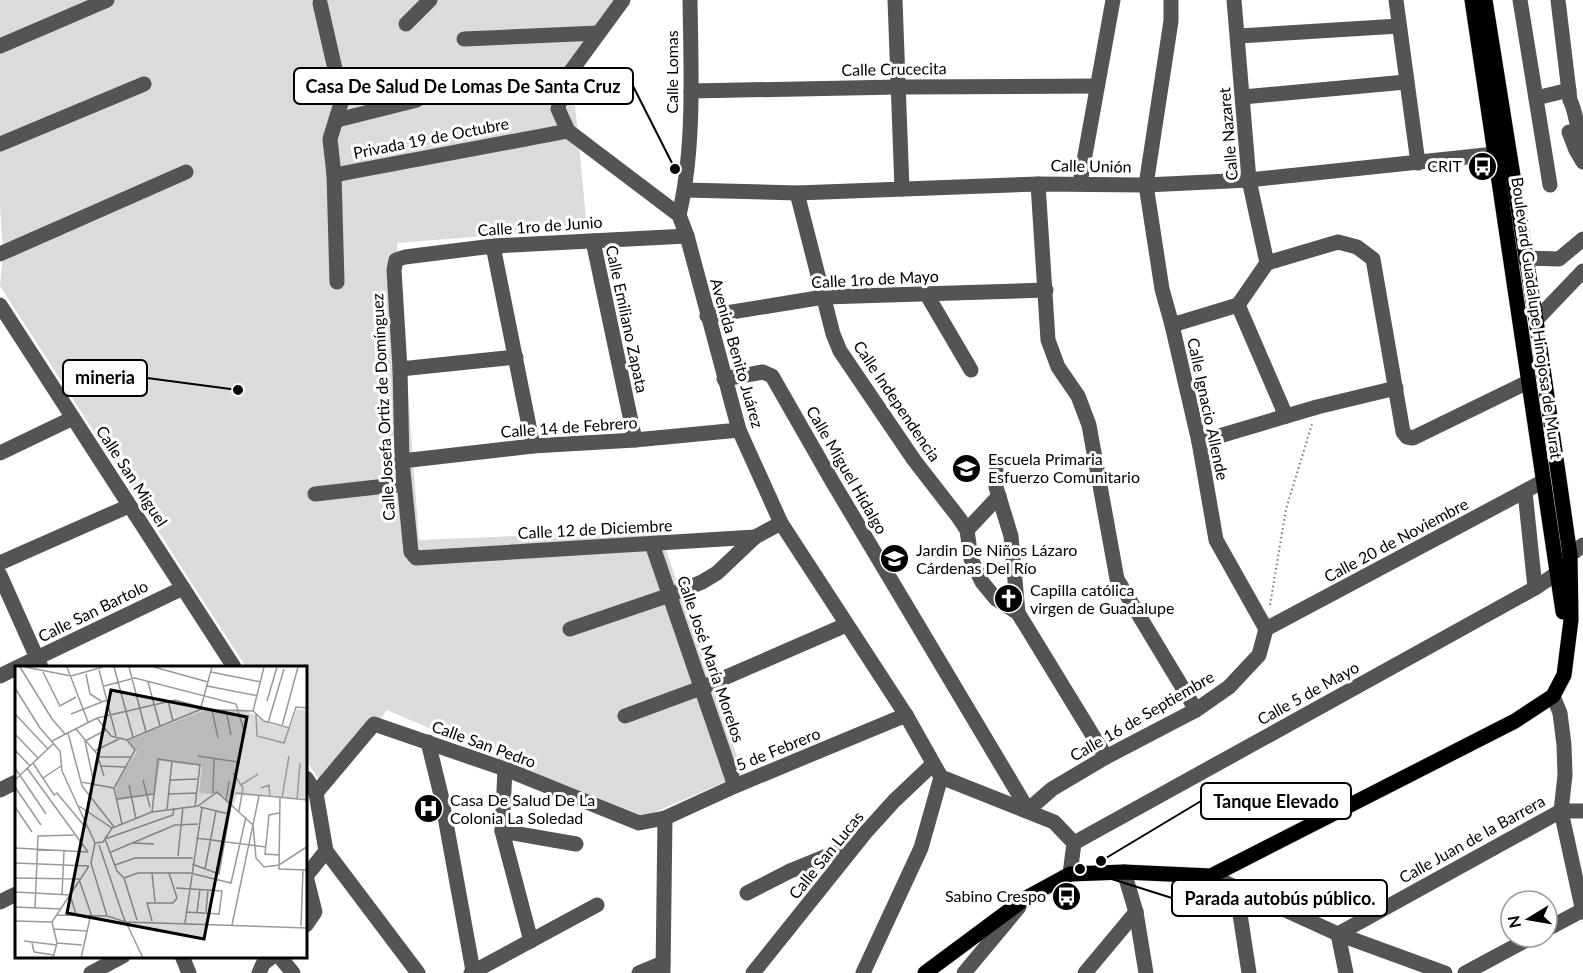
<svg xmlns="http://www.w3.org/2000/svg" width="1583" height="973" viewBox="0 0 1583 973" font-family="Lato,sans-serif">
<rect width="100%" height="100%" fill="#fff"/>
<polygon fill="#dbdbdb" points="0,0 620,0 571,64 587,228 397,243 419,540 659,530 743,774 639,819 387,710 326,791 306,760 306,667 246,667 0,286 3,253 0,206"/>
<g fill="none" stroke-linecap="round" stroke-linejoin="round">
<defs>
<g id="major">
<polyline points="1472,0 1563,612"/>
<polyline points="925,973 1026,898 1070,874 1124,872 1211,876 1515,721 1553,696 1564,675 1571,620 1570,555 1536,320 1485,0"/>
</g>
</defs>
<use href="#major" stroke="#dbdbdb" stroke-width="16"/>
<polyline stroke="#767676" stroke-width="2" stroke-dasharray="1.5 3" stroke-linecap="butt" points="1270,605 1286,509 1312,424"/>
<g stroke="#545454" stroke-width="15">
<polyline points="623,0 563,82 558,109 568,131 679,215 687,236 739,430 781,523 906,715 941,777 1054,822 1074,843 1070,874"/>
<polyline points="895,0 902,189"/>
<polyline points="1171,0 1171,21 1146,185 1162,289 1172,325 1199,442 1216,540 1266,629"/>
<polyline points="1234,0 1249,180 1267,263"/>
<polyline points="1396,0 1418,163"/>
<polyline points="1520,0 1550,185"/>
<path d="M1558,0L1570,100C1577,114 1576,129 1583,143"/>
<polyline points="320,3 342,100 330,139 334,175 337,282"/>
<polyline points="406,24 430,0"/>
<polyline points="1239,36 1399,26"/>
<polyline points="464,39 598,33"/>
<polyline points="0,46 107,0"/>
<polyline points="691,91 898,87 1097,86"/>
<polyline points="1243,97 1406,82"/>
<polyline points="1536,98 1569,90"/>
<polyline points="337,120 417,100"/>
<polyline points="1569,132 1576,150 1583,162"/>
<polyline points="0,144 144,84"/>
<polyline points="334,175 568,131"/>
<polyline points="1080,183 1113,0"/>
<polyline points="1038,184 1048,340 1058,367 1078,396 1089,425 1117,579 1196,710"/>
<polyline points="685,190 797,193 1038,184 1146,185 1249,180 1495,154"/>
<polyline points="797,193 833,334 840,351 914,460 959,518 967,530 971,559 982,582 996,599 1018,613 1106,757"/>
<path d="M679,215C695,148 691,69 690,0"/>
<polyline points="687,236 493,246 405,257 396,260 394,270 400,369 402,461 411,552 416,558 755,537 781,523"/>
<polyline points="593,241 635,440"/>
<polyline points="493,246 533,446"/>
<polyline points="0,254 186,172"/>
<polyline points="1525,258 1559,259 1583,239"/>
<polyline points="927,295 971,370"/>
<polyline points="0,305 234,667"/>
<polyline points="1238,305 1286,416"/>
<polyline points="707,316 824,297 1046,290"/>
<polyline points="1536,320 1583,271"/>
<polyline points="1172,325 1238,305 1267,263 1338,242 1357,247 1373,259 1403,432 1407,437 1413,438 1528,382"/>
<polyline points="400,369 516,357"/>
<polyline points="724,379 763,372 772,376 832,481 1028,810 1052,789 1106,757 1196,710 1229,687 1259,655 1266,629"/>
<polyline points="1199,442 1317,407 1396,388"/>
<polyline points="0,453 73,418"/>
<polyline points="402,461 533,446 635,440 739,430"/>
<polyline points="996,470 996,487 1011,536 1018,613"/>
<polyline points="1525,492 1535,588"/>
<polyline points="315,494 404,484"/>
<polyline points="967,530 999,496"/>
<polyline points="652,544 735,786"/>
<polyline points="0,563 129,506"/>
<polyline points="0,575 41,667"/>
<polyline points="570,629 670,595 702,582 717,573 755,537"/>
<polyline points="1266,629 1542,482"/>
<polyline points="18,667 183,588"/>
<polyline points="0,676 16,668"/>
<polyline points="1553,696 1560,713 1564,745 1565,775 1561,811 1583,912"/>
<polyline points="625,716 701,688 846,625"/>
<polyline points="428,742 441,795 473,971"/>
<polyline points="505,769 502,831 531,941"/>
<polyline points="306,778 316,793 326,851 306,876 315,912 306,925"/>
<polyline points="0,790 16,782"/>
<polyline points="316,793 374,724 505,769 639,823 665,818 735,786 906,715"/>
<polyline points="502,831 576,844"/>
<polyline points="1074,843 1535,588 1559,572 1570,555 1583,545"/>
<polyline points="326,851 418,973"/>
<polyline points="1124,872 1136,912 1146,973"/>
<polyline points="1211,876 1338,934 1445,973"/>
<polyline points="1236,888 1249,973"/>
<polyline points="747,893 790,871 854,845"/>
<polyline points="0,902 16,894"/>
<polyline points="1547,929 1583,910"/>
<polyline points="182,956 189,973"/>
<polyline points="279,956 293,973"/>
<polyline points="91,973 123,956"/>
<polyline points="259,973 263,964 273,956"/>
<polyline points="471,973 597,905"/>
<polyline points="639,973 663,963"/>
<polyline points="663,973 665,818"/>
<polyline points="753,973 865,833 894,801 933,764"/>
<polyline points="863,973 921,848 941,777"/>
<polyline points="964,973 1019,907"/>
<polyline points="1085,973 1136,912"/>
<polyline points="1346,973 1338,934 1561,811 1583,811"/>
<polyline points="1465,973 1532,937"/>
</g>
<use href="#major" stroke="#000" stroke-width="15"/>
</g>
<defs>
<symbol id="bus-disc" viewBox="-11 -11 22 22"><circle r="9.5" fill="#000" stroke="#fff"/><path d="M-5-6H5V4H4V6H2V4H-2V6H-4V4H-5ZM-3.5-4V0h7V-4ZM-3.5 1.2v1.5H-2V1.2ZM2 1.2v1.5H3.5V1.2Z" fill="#fff"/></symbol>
<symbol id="school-disc" viewBox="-11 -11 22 22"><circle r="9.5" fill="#000" stroke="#fff"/><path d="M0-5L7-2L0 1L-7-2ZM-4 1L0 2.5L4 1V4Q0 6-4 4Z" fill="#fff"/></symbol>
<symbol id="church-disc" viewBox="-11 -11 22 22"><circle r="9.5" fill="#000" stroke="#fff"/><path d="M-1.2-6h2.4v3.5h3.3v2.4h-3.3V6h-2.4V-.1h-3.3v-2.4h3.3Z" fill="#fff"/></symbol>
<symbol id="hospital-disc" viewBox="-11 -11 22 22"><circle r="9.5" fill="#000" stroke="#fff"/><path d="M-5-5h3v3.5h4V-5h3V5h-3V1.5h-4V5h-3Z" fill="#fff"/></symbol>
</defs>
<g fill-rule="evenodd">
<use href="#bus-disc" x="1466" y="150" width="33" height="33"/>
<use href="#school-disc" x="950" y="452" width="33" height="33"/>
<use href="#school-disc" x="878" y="542" width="33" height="33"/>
<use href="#church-disc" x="992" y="582" width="33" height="33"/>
<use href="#hospital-disc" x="412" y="792" width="33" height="33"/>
<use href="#bus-disc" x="1050" y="880" width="33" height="33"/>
</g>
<g text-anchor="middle" stroke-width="6" stroke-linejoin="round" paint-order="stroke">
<g font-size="16" fill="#000" stroke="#fff">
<text transform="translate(894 69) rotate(-1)" y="6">Calle Crucecita</text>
<text transform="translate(672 72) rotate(-90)" y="6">Calle Lomas</text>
<text transform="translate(1228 134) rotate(-95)" y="6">Calle Nazaret</text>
<text transform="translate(431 138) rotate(-11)" y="6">Privada 19 de Octubre</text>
<text transform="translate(1091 166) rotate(1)" y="6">Calle Unión</text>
<text transform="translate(540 226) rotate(-4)" y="6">Calle 1ro de Junio</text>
<text transform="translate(875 279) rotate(-3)" y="6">Calle 1ro de Mayo</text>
<text transform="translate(1537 318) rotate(82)" y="6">Boulevard Guadalupe Hinojosa de Murat</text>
<text transform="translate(627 319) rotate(78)" y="6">Calle Emiliano Zapata</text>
<text transform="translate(737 353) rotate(74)" y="6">Avenida Benito Juárez</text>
<text transform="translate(897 401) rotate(56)" y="6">Calle Independencia</text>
<text transform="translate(383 407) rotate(-93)" y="6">Calle Josefa Ortiz de Domínguez</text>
<text transform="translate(1208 409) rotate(78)" y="6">Calle Ignacio Allende</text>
<text transform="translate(569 427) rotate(-4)" y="6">Calle 14 de Febrero</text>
<text transform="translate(847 470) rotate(60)" y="6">Calle Miguel Hidalgo</text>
<text transform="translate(132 476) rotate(57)" y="6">Calle San Miguel</text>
<text transform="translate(595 529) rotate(-3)" y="6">Calle 12 de Diciembre</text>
<text transform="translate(1396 540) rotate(-28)" y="6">Calle 20 de Noviembre</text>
<text transform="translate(93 611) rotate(-26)" y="6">Calle San Bartolo</text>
<text transform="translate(711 659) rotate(71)" y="6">Calle José María Morelos</text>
<text transform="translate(1308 693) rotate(-29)" y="6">Calle 5 de Mayo</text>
<text transform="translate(1142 716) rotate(-30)" y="6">Calle 16 de Septiembre</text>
<text transform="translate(484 744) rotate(20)" y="6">Calle San Pedro</text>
<text transform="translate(778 749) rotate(-22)" y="6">5 de Febrero</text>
<text transform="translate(1472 839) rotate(-29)" y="6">Calle Juan de la Barrera</text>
<text transform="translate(826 855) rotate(-51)" y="6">Calle San Lucas</text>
</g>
<g font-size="16" fill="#000" stroke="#fff" text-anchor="start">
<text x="1462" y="172" text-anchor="end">CRIT</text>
<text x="988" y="465">Escuela Primaria<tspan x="988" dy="18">Esfuerzo Comunitario</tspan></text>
<text x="916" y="556">Jardin De Niños Lázaro<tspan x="916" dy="18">Cárdenas Del Río</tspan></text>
<text x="1030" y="596">Capilla católica<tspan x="1030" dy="18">virgen de Guadalupe</tspan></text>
<text x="450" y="806">Casa De Salud De La<tspan x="450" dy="18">Colonia La Soledad</tspan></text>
<text x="1046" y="902" text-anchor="end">Sabino Crespo</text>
</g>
</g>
<g transform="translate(15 666)">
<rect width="292" height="292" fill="#fff"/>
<path d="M192,43H229L256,59L275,62L282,43L292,44V133L222,129L218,141L208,129L184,127L187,100L145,95L140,129L103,134L100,118L122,86L112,75Z" fill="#dbdbdb"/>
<path fill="none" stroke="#999" stroke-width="1.5" d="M5,1L37,53L50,68M10,1L56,10L88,1M52,1L73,56M99,1L118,71M114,1L131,66M139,1L193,16M84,4L101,70M28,6L45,40L61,31M196,6L246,16M71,8L75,28L86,35M133,16L145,60M89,20L120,12L221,38L230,68M192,20L243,30M0,22L25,62L45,85L47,105L80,177L76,197L92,250L111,256L293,262M153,35L158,55M252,35L262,1M186,41L197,1M197,44L203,72M211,44L216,69M238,45L249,1M0,48L33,83M56,48L92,34M241,48L242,70L269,77L281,41L293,42M82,52L96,70L112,74L189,42M253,57L269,3M267,60L283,1M61,63L82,88L89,110M53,67L67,120L99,161M0,68L23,92M37,75L82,52L160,34L197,44L238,45L249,55L275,62M0,84L15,100M79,85L104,73M183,90L223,96M83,91H116M18,97L39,129L42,127L71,162M85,100L110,101M0,102L31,148M12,102L73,186M218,107L228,122L224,145M28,112L46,100M0,114L38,78M128,114L135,141M155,114L184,113M66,116L99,122M79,118L70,75L91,64M114,119L121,153M226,119L243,108M0,121L26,159M99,122L120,84L112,74M99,122L107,158M246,122L254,119L255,131M198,127L199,93M220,127L293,134M153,128L182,127M265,132L264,203L293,204M267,132L274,90M102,133L138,128M211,134L214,115M282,134L285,97M64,140L97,162M0,141L17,166M185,141L214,148M152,143L157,95M137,146L143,93L185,99L180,141M264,147L254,149L250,188L264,189M181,172L251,181M80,177L88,176L97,162L137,146L183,140L202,126L238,159L241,192L249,201L264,199L293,180M118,177L139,178M84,179L108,250L128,292M0,182L73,186M96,186L160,159L183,158M163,190L168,141M0,197L74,200M177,198L204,208L216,139M100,199L120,192H178M190,203L201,145M137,207L140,236M0,212L64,213L76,248L66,292M109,212L123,207H175L216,217L231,151M109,212L102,205L90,173L158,149L159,142M109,212L122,254M161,222L207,225L204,248L171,246M0,226L55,229L61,248M47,229L49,185M0,241L46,243M20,242L23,170L59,169M182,246L185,223M191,246L193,224M42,249L92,250M0,255L37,256M137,255L132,237H158L162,232L154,207M37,256L74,200M37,256L42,277L38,292M170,257L187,142M217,259L244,130M286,260L288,203M39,263L72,265M9,275L42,279M17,277L19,286L39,289M42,277L67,279"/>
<path fill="#000" fill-opacity="0.15" stroke="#000" stroke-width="3" d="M96,24L232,51L189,273L52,247Z"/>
<rect width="292" height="292" fill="none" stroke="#000" stroke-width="3"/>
</g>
<path fill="none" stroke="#000" stroke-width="2" d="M675 169L633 86M238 390L147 378M1101 861L1201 801M1080 869L1172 898"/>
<g fill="#000" stroke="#fff" stroke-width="2">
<circle cx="675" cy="169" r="6"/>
<circle cx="238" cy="390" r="6"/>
<circle cx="1101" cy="861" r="6"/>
<circle cx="1080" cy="869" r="6"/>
</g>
<g fill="#fff" stroke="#000" stroke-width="2">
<rect x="294" y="68" width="339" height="36" rx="6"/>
<rect x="63" y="360" width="84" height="36" rx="6"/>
<rect x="1201" y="783" width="150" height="36" rx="6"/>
<rect x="1172" y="880" width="215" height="36" rx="6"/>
</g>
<g font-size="18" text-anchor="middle" font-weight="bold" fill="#000">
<text x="463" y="93">Casa De Salud De Lomas De Santa Cruz</text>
<text x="105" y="384">mineria</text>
<text x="1276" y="808">Tanque Elevado</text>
<text x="1280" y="905">Parada autobús público.</text>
</g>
<g transform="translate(1529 919) rotate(259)"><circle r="28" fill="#ffffff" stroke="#999999" stroke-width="1.5"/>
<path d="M0-4.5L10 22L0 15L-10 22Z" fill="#000000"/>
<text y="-9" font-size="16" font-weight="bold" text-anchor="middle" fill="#000000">N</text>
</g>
</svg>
